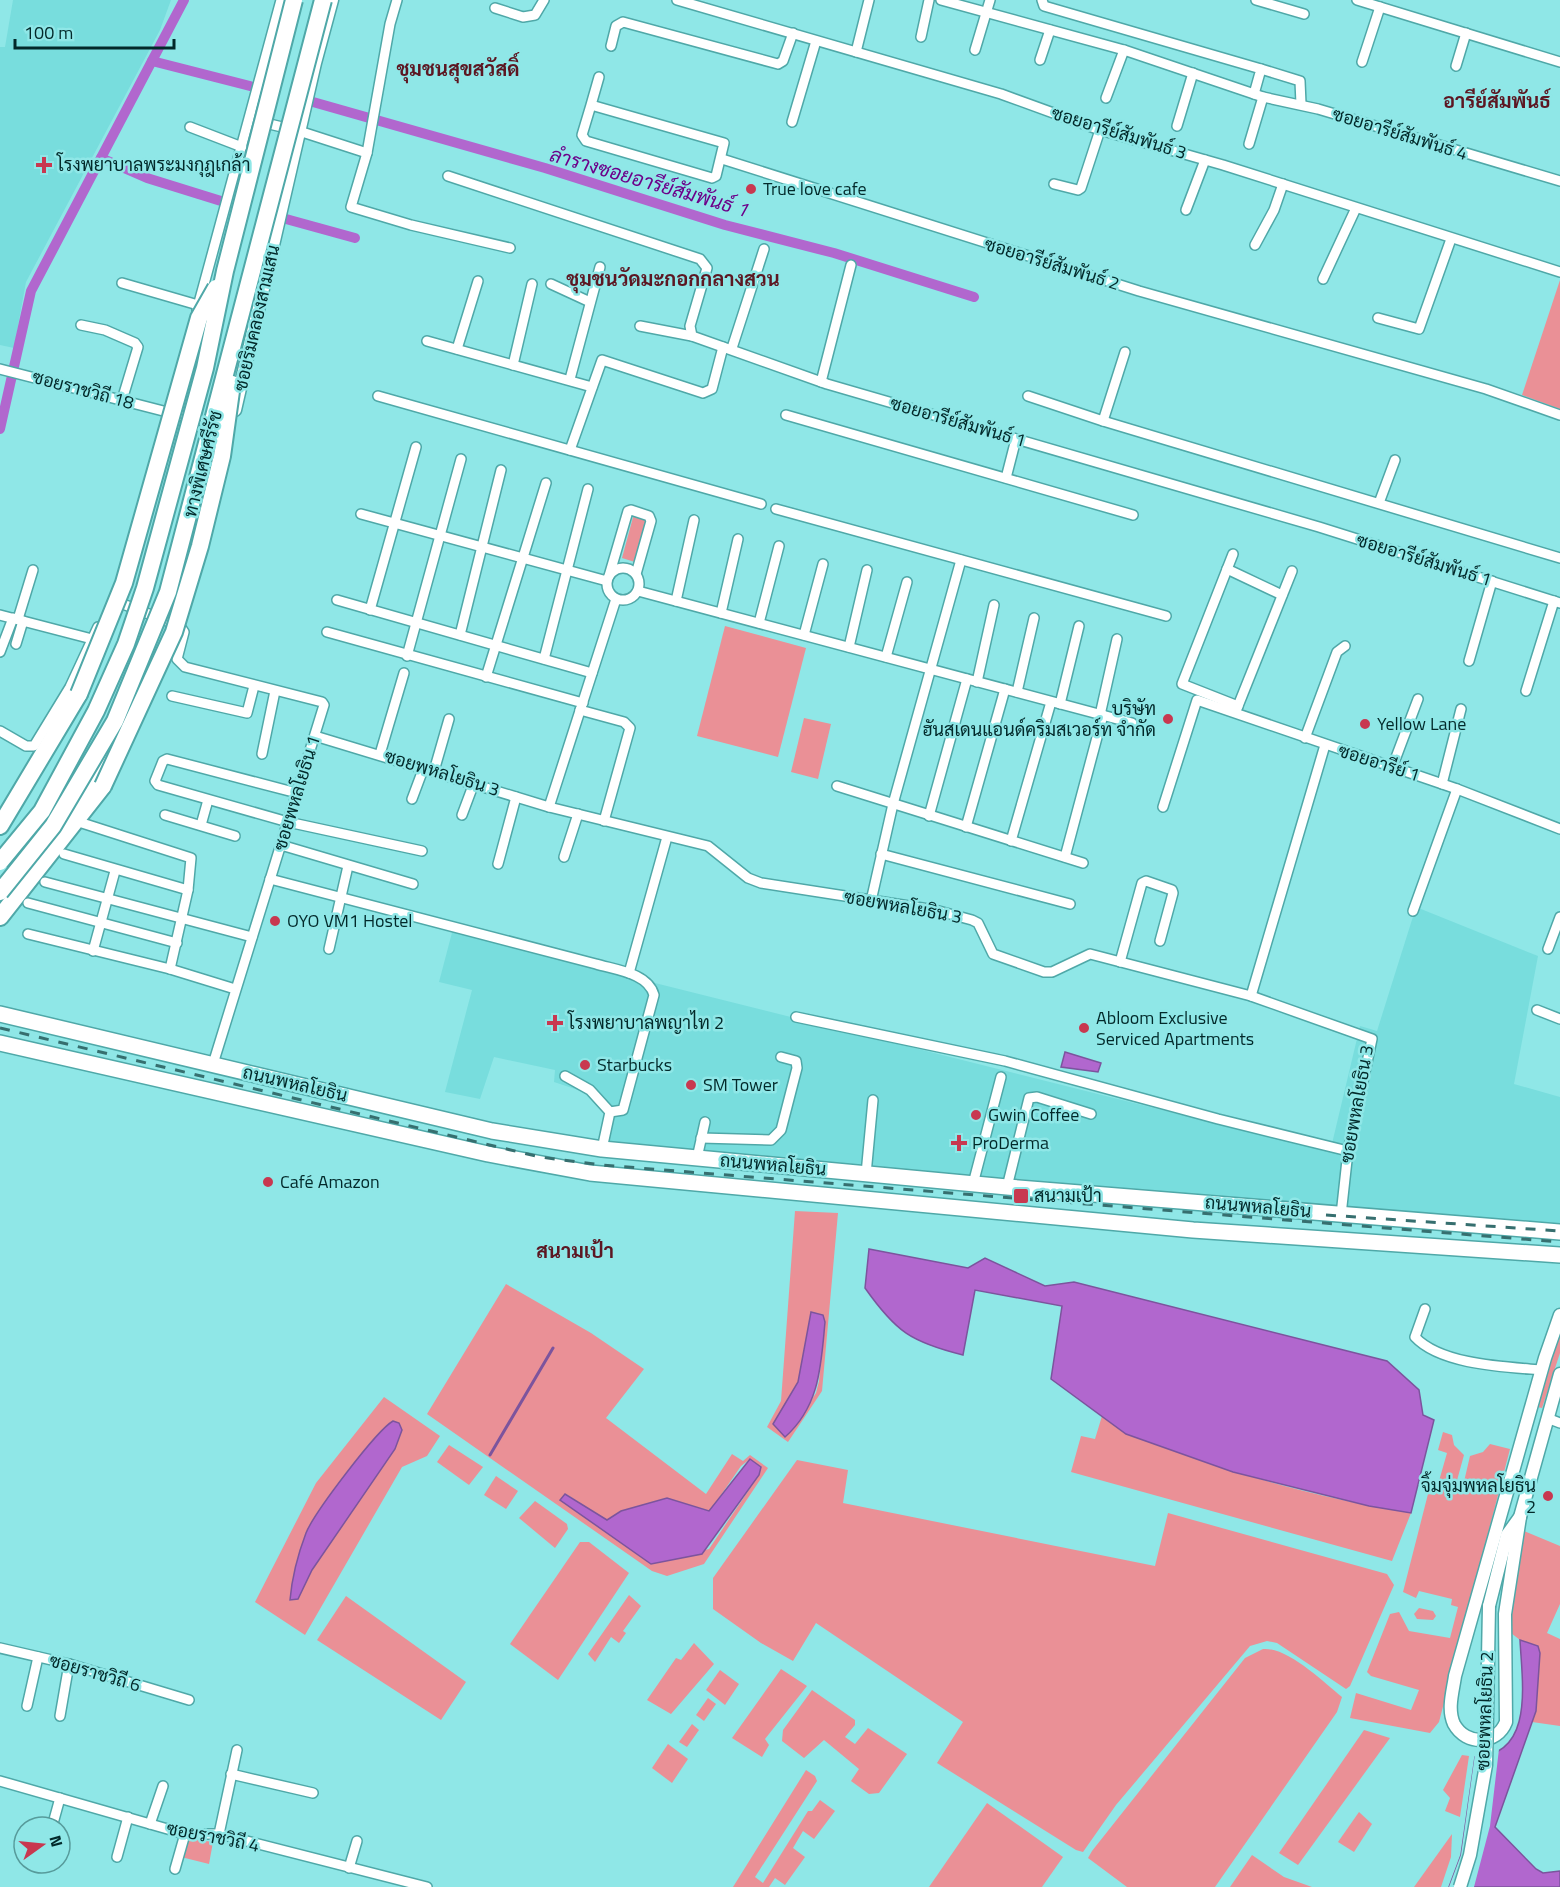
<svg xmlns="http://www.w3.org/2000/svg" width="1560" height="1887" viewBox="0 0 1560 1887" font-family="'Titillium Web',Sarabun,sans-serif">
<rect width="100%" height="100%" fill="#8fe7e7"/>
<g fill="#78dddd">
<polygon points="13,0 171,0 160,30 26,282 14,348 0,345 0,47 5,47"/>
<polygon points="1416,907 1538,956 1514,1084 1560,1097 1560,1227 619,1144 599,1139 607,1116 593,1095 554,1082 555,1070 494,1057 480,1099 445,1092 472,990 439,982 454,925 655,983 1330,1152 1360,1026 1377,1031"/>
</g>
<g fill="#ea9096" fill-rule="evenodd">
<polygon points="1560,280 1560,409 1522,395"/>
<polygon points="635,510 651,514 638,563 622,558"/>
<polygon points="725,626 806,648 778,757 697,736"/>
<polygon points="804,718 831,724 818,779 791,772"/>
<path d="M795,1211L838,1213L822,1391L788,1442L767,1427L781,1401ZM825,1322L819,1381L816,1393L790,1433L773,1424L798,1382Z"/>
<path d="M506,1284L591,1333L644,1369L606,1418L706,1494L732,1454L743,1461L750,1455L768,1468L704,1564L667,1576L652,1571L427,1414ZM750,1459L761,1467L759,1475L709,1549L651,1564L560,1500L566,1494L607,1520L621,1511L667,1498L710,1511L741,1466Z"/>
<polygon points="1560,1333 1560,1353 1542,1408 1537,1407"/>
<path d="M384,1397L440,1436L427,1456L402,1467L305,1635L255,1602L316,1483ZM395,1449L312,1570L298,1598L353,1468Z"/>
<path d="M1102,1416C1130,1437 1156,1445 1189,1456C1261,1482 1336,1501 1411,1513L1392,1561L1071,1472L1081,1436L1095,1439Z"/>
<polygon points="1443,1432 1452,1435 1454,1445 1464,1455 1456,1484 1463,1486 1470,1456 1483,1452 1490,1444 1510,1449 1439,1722 1430,1733 1350,1718 1356,1693 1411,1710 1419,1690 1371,1676 1367,1672 1390,1614 1399,1612 1409,1631 1450,1638 1458,1607 1451,1605 1452,1599 1419,1591 1416,1598 1403,1592 1428,1494 1435,1495 1447,1453 1438,1450"/>
<polygon points="449,1445 483,1467 469,1485 437,1462"/>
<polygon points="797,1460 848,1470 843,1503 1155,1566 1168,1513 1387,1574 1394,1585 1350,1686 1346,1689 1277,1643 1267,1641 1250,1646 1116,1805 1083,1852 1076,1850 937,1763 963,1722 816,1623 793,1661 761,1643 713,1609 713,1578"/>
<polygon points="496,1476 518,1491 506,1509 484,1495"/>
<polygon points="535,1501 567,1524 568,1529 555,1548 519,1518"/>
<polygon points="1524,1531 1560,1546 1560,1604 1547,1633 1560,1639 1560,1726 1532,1722 1536,1711 1538,1646 1520,1640 1511,1633 1510,1615"/>
<polygon points="580,1542 589,1542 629,1573 558,1680 510,1644"/>
<polygon points="629,1595 641,1606 623,1631 626,1633 619,1643 611,1637 595,1662 588,1654"/>
<polygon points="346,1596 466,1682 441,1720 317,1640"/>
<polygon points="1419,1608 1433,1611 1436,1616 1433,1620 1417,1619 1414,1614"/>
<polygon points="694,1643 714,1664 671,1714 647,1700 676,1658 681,1660"/>
<path d="M1263,1649C1288,1647 1323,1682 1342,1697L1337,1712L1215,1887H1127L1088,1858L1092,1851L1245,1658Z"/>
<polygon points="781,1669 807,1686 765,1739 769,1745 762,1757 732,1738"/>
<polygon points="720,1670 739,1684 725,1705 706,1690"/>
<polygon points="812,1690 855,1720 855,1725 845,1737 855,1744 868,1728 907,1754 879,1793 869,1794 851,1781 859,1769 824,1740 804,1758 782,1741 783,1730"/>
<polygon points="708,1698 716,1704 704,1721 696,1715"/>
<polygon points="692,1724 699,1730 687,1747 679,1742"/>
<polygon points="1364,1730 1390,1738 1298,1865 1279,1853"/>
<polygon points="668,1744 688,1759 672,1783 652,1768"/>
<polygon points="1462,1755 1469,1756 1460,1817 1445,1811 1450,1798 1443,1790"/>
<polygon points="806,1770 815,1776 817,1781 755,1877 763,1883 808,1811 812,1811 820,1800 835,1811 814,1839 803,1831 793,1848 805,1857 785,1885 775,1878 769,1887 733,1887"/>
<polygon points="987,1803 1063,1857 1042,1887 929,1887"/>
<polygon points="1359,1812 1372,1824 1354,1852 1338,1842"/>
<polygon points="1452,1834 1451,1857 1441,1887 1414,1887"/>
<polygon points="185,1838 213,1842 209,1864 181,1857"/>
<polygon points="1252,1855 1284,1877 1312,1887 1230,1887"/>
</g>
<g fill="#b167ce" stroke="#7c549d" stroke-width="1.5">
<polygon points="1065,1052 1101,1063 1098,1072 1061,1067"/>
<path d="M869,1249L968,1268L985,1258L1045,1286L1074,1282L1387,1361L1419,1390L1423,1415L1434,1420L1411,1513L1369,1506L1233,1472L1126,1434L1051,1379L1062,1306L975,1290L963,1355C911,1342 896,1332 865,1288Z"/>
<path d="M811,1312L823,1315L825,1322C821,1365 820,1406 785,1437L773,1424L798,1382Z"/>
<path d="M393,1421L399,1423L402,1430L395,1449L312,1570L298,1599L290,1600C292,1577 298,1554 306,1533C314,1513 376,1431 393,1421Z"/>
<polygon points="750,1459 761,1467 759,1475 702,1554 651,1564 560,1500 565,1494 607,1520 621,1511 667,1498 709,1511"/>
<path d="M1520,1640L1538,1646L1540,1653L1536,1711L1495,1827L1536,1869L1543,1873L1560,1871V1887H1449L1461,1855L1475,1757C1535,1755 1522,1682 1520,1640Z"/>
</g>
<polygon fill="#8fe7e7" points="1499,1749 1490,1826 1474,1887 1449,1887 1461,1855 1475,1754 1491,1753"/>
<g fill="none" stroke-linecap="round" stroke-linejoin="round">
<polyline stroke="#7c549d" stroke-width="3" points="490,1455 553,1348"/>
<g stroke="#b167ce" stroke-width="10">
<polyline points="152,61 250,86"/>
<polyline points="313,102 545,168 725,225 834,253 974,297"/>
<polyline points="101,158 147,178 221,201"/>
<polyline points="286,219 355,238"/>
<polyline points="0,429 31,291 184,0"/>
</g>
<defs>
<g id="minor">
<polyline points="677,0 1001,94 1100,130 1223,165 1560,272"/>
<polyline points="941,0 1124,50 1263,97 1318,109 1560,181"/>
<polyline points="1042,0 1044,6 1261,69 1254,94"/>
<polyline points="1256,0 1304,14"/>
<polyline points="1357,0 1560,62"/>
<polyline points="495,8 523,17 535,15 544,0"/>
<polyline points="921,37 929,0"/>
<polyline points="611,46 616,26 623,22 778,64 783,61 793,33"/>
<polyline points="975,50 990,0"/>
<polyline points="856,52 869,0"/>
<polyline points="1040,60 1050,30"/>
<polyline points="1362,62 1380,7"/>
<polyline points="1456,66 1466,33"/>
<polyline points="1261,69 1300,81 1301,104"/>
<polyline points="1106,98 1124,50"/>
<polyline points="591,105 582,135 586,141 712,178 716,176 724,143 591,105 599,77"/>
<polyline points="261,122 299,131 367,153 351,207 411,225 510,248"/>
<polyline points="792,122 816,41"/>
<polyline points="1177,126 1193,73"/>
<polyline points="190,127 242,147"/>
<polyline points="1249,144 1263,97"/>
<polyline points="367,153 390,24 397,0"/>
<polyline points="722,159 1139,291 1486,389 1560,415"/>
<polyline points="448,176 700,259 707,268 690,326 692,336 827,384 1319,527 1560,603"/>
<polyline points="1054,184 1078,190 1081,188 1100,130"/>
<polyline points="1186,210 1205,160"/>
<polyline points="1255,245 1274,210 1283,184"/>
<polyline points="1323,279 1356,208"/>
<polyline points="122,283 198,305"/>
<polyline points="551,284 590,302"/>
<polyline points="197,310 281,0"/>
<polyline points="1378,318 1419,329 1451,239"/>
<polyline points="81,325 105,330 135,343 138,347 122,400"/>
<polyline points="640,326 692,336"/>
<polyline points="427,341 592,387"/>
<polyline points="732,348 764,249"/>
<polyline points="457,349 478,281"/>
<polyline points="513,365 532,284"/>
<polyline points="0,369 214,424"/>
<polyline points="570,379 600,267"/>
<polyline points="821,382 851,265"/>
<polyline points="378,396 761,504"/>
<polyline points="1028,396 1103,421 1560,558"/>
<polyline points="786,415 1133,515"/>
<polyline points="1103,421 1125,352"/>
<polyline points="570,450 602,360 703,393 712,389 723,347"/>
<polyline points="1006,478 1016,439"/>
<polyline points="1379,503 1395,460"/>
<polyline points="776,509 1166,616"/>
<polyline points="361,514 607,581"/>
<polyline points="1233,554 1182,684 1238,706"/>
<circle cx="623" cy="584" r="16"/>
<polyline points="1227,569 1282,595"/>
<polyline points="609,576 628,511 631,510 649,516 651,521 636,574"/>
<polyline points="638,591 1132,723"/>
<polyline points="337,600 592,673"/>
<polyline points="115,601 180,626 184,632 177,659 185,667 322,702 324,705 213,1064"/>
<polyline points="676,601 694,520"/>
<polyline points="370,610 416,447"/>
<polyline points="721,613 738,539"/>
<polyline points="0,615 92,639"/>
<polyline points="18,619 33,570"/>
<polyline points="759,623 779,546"/>
<polyline points="327,632 583,703"/>
<polyline points="460,635 501,470"/>
<polyline points="804,635 823,564"/>
<polyline points="16,644 23,621"/>
<polyline points="849,647 867,570"/>
<polyline points="0,652 13,618"/>
<polyline points="407,656 461,459"/>
<polyline points="886,657 907,582"/>
<polyline points="544,659 588,489"/>
<polyline points="1469,661 1492,581"/>
<polyline points="486,677 546,483"/>
<polyline points="977,682 994,605"/>
<polyline points="1526,691 1554,601"/>
<polyline points="1017,692 1034,618"/>
<polyline points="172,696 247,713 254,686"/>
<polyline points="1060,704 1079,626"/>
<polyline points="580,710 624,722 630,728 604,821"/>
<polyline points="1236,711 1292,571"/>
<polyline points="1100,715 1117,639"/>
<polyline points="0,731 26,746 34,746 70,687 98,627"/>
<polyline points="315,736 549,807 708,846 748,878 761,883 935,910 972,920 978,923 993,954 1044,972 1052,972 1090,954 1251,996 1372,1039 1348,1151 1341,1215"/>
<polyline points="1305,738 1337,652 1345,646"/>
<polyline points="262,754 275,691"/>
<polyline points="380,754 404,673"/>
<polyline points="1392,768 1418,699"/>
<polyline points="434,771 449,719"/>
<polyline points="1442,784 1461,709"/>
<polyline points="837,786 1083,863"/>
<polyline points="297,793 167,759 163,761 155,781 158,785 288,822 422,851"/>
<polyline points="412,799 424,767"/>
<polyline points="549,807 616,599"/>
<polyline points="1163,807 1197,700 1457,789 1560,829"/>
<polyline points="165,815 235,836"/>
<polyline points="462,815 474,783"/>
<polyline points="929,816 967,679"/>
<polyline points="82,823 191,858 188,890 170,969"/>
<polyline points="201,825 208,800"/>
<polyline points="966,827 1005,689"/>
<polyline points="1011,841 1051,702"/>
<polyline points="281,845 413,884"/>
<polyline points="64,854 188,890"/>
<polyline points="881,854 1070,904"/>
<polyline points="564,857 578,814"/>
<polyline points="1065,857 1103,715"/>
<polyline points="498,864 516,797"/>
<path d="M270,879L596,964C616,970 648,973 654,995L623,1110L610,1112"/>
<polyline points="45,882 252,937"/>
<polyline points="871,901 893,804 961,560"/>
<polyline points="28,903 177,943"/>
<polyline points="1413,911 1457,789"/>
<polyline points="28,934 170,969 235,989"/>
<polyline points="329,949 348,866"/>
<polyline points="1548,949 1560,917"/>
<polyline points="93,951 115,871"/>
<polyline points="1120,962 1142,883 1146,881 1172,890 1173,893 1160,941"/>
<polyline points="629,973 667,837"/>
<polyline points="1251,996 1325,745"/>
<polyline points="1537,1010 1560,1019"/>
<polyline points="796,1017 1005,1061 1218,1119 1348,1151"/>
<polyline points="565,1076 590,1090 610,1112 602,1149"/>
<polyline points="701,1138 771,1140 781,1130 797,1068 796,1061 781,1057"/>
<polyline points="697,1158 705,1122"/>
<polyline points="866,1174 873,1100"/>
<polyline points="973,1184 1001,1077"/>
<polyline points="1007,1187 1029,1098 1037,1097 1091,1114"/>
<path d="M1425,1309L1415,1337C1441,1365 1506,1367 1542,1370"/>
<polyline points="1547,1418 1560,1423"/>
<polyline points="0,1648 69,1664 189,1700"/>
<polyline points="27,1706 38,1657"/>
<polyline points="60,1716 69,1664"/>
<polyline points="231,1774 313,1793"/>
<polyline points="0,1781 185,1834 219,1834 427,1887"/>
<polyline points="150,1824 163,1786"/>
<polyline points="52,1827 60,1798"/>
<polyline points="219,1834 237,1750"/>
<polyline points="117,1857 128,1817"/>
<polyline points="349,1868 357,1841"/>
<polyline points="175,1869 185,1834"/>
</g>
<g id="tertiary">
<polyline points="235,410 315,63 332,0"/>
<polyline points="75,809 108,759"/>
<path d="M1520,1517L1505,1614L1506,1722C1497,1745 1466,1746 1454,1724C1447,1709 1453,1691 1455,1676L1545,1358L1560,1315"/>
<polyline points="1489,1606 1507,1535 1520,1517 1560,1374"/>
</g>
<g id="primary">
<polyline points="0,1014 492,1131 602,1149 1007,1187 1560,1232"/>
<polyline points="0,1043 488,1154 590,1173 1193,1230 1560,1255"/>
</g>
<g id="motorway">
<polyline points="0,826 79,694"/>
<polyline points="0,917 103,786"/>
</g>
</defs>
<use href="#minor" stroke="#4fa8a8" stroke-width="12"/>
<use href="#tertiary" stroke="#4fa8a8" stroke-width="15"/>
<use href="#primary" stroke="#4fa8a8" stroke-width="18"/>
<use href="#motorway" stroke="#4fa8a8" stroke-width="20"/>
<use href="#minor" stroke="#fff" stroke-width="9"/>
<use href="#tertiary" stroke="#fff" stroke-width="12"/>
<use href="#primary" stroke="#fff" stroke-width="15"/>
<use href="#motorway" stroke="#fff" stroke-width="16"/>
<g stroke="#366f6f" stroke-width="3" stroke-dasharray="10 10" stroke-linecap="butt">
<polyline points="0,1028 540,1157 602,1165 1560,1242"/>
<polyline points="1326,1215 1560,1231"/>
</g>
<defs>
<polyline id="tertiary-bridge" points="1460,1887 1470,1855 1486,1765 1489,1606"/>
<g id="motorway-bridge">
<polyline points="79,694 124,583 199,318 216,288"/>
<polyline points="103,786 174,632 200,546 222,456 232,384"/>
<polyline points="0,862 42,811 96,711 126,644 145,588 205,368 225,271 294,0"/>
<polyline points="0,892 53,826 115,721 168,592 323,0"/>
</g>
</defs>
<use href="#tertiary-bridge" stroke="#4fa8a8" stroke-width="15" stroke-linecap="butt"/>
<use href="#motorway-bridge" stroke="#4fa8a8" stroke-width="20" stroke-linecap="butt"/>
<use href="#tertiary-bridge" stroke="#fff" stroke-width="12"/>
<use href="#motorway-bridge" stroke="#fff" stroke-width="16"/>
</g>
<g fill="#c83850" stroke="#8fe7e7" stroke-width="2">
<path d="M41 156h6v6h6v6h-6v6h-6v-6h-6v-6h6z"/>
<circle cx="751" cy="189" r="6"/>
<circle cx="1168" cy="719" r="6"/>
<circle cx="1365" cy="724" r="6"/>
<circle cx="275" cy="921" r="6"/>
<path d="M552 1014h6v6h6v6h-6v6h-6v-6h-6v-6h6z"/>
<circle cx="1084" cy="1028" r="6"/>
<circle cx="585" cy="1065" r="6"/>
<circle cx="691" cy="1085" r="6"/>
<circle cx="976" cy="1115" r="6"/>
<path d="M956 1134h6v6h6v6h-6v6h-6v-6h-6v-6h6z"/>
<circle cx="268" cy="1182" r="6"/>
<rect x="1013" y="1188" width="16" height="16" rx="3"/>
<circle cx="1548" cy="1496" r="6"/>
</g>
<g text-anchor="middle" stroke-width="5" stroke-linejoin="round" paint-order="stroke">
<g font-size="18" fill="#02292a" stroke="#8fe7e7">
<text transform="translate(1119 133) rotate(17)" y="6">ซอยอารีย์สัมพันธ์ 3</text>
<text transform="translate(1400 134) rotate(17)" y="6">ซอยอารีย์สัมพันธ์ 4</text>
<text transform="translate(1052 264) rotate(17)" y="6">ซอยอารีย์สัมพันธ์ 2</text>
<text transform="translate(257 318) rotate(-77)" y="6">ซอยริมคลองสามเสน</text>
<text transform="translate(83 390) rotate(15)" y="6">ซอยราชวิถี 18</text>
<text transform="translate(958 422) rotate(16)" y="6">ซอยอารีย์สัมพันธ์ 1</text>
<text transform="translate(203 464) rotate(-76)" y="6">ทางพิเศษศรีรัช</text>
<text transform="translate(1424 560) rotate(17)" y="6">ซอยอารีย์สัมพันธ์ 1</text>
<text transform="translate(1379 763) rotate(18)" y="6">ซอยอารีย์ 1</text>
<text transform="translate(442 773) rotate(17)" y="6">ซอยพหลโยธิน 3</text>
<text transform="translate(297 793) rotate(-73)" y="6">ซอยพหลโยธิน 1</text>
<text transform="translate(903 907) rotate(10)" y="6">ซอยพหลโยธิน 3</text>
<text transform="translate(295 1084) rotate(13)" y="6">ถนนพหลโยธิน</text>
<text transform="translate(1357 1104) rotate(-80)" y="6">ซอยพหลโยธิน 3</text>
<text transform="translate(773 1165) rotate(5)" y="6">ถนนพหลโยธิน</text>
<text transform="translate(1258 1207) rotate(5)" y="6">ถนนพหลโยธิน</text>
<text transform="translate(95 1673) rotate(16)" y="6">ซอยราชวิถี 6</text>
<text transform="translate(1485 1711) rotate(-88)" y="6">ซอยพหลโยธิน 2</text>
<text transform="translate(213 1837) rotate(11)" y="6">ซอยราชวิถี 4</text>
</g>
<g font-size="18" fill="#02292a" stroke="#8fe7e7" text-anchor="start">
<text x="57" y="171">โรงพยาบาลพระมงกุฎเกล้า</text>
<text x="763" y="195">True love cafe</text>
<text x="1156" y="715" text-anchor="end">บริษัท<tspan x="1156" dy="21">ฮันสเดนแอนด์คริมสเวอร์ท จำกัด</tspan></text>
<text x="1377" y="730">Yellow Lane</text>
<text x="287" y="927">OYO VM1 Hostel</text>
<text x="1096" y="1024">Abloom Exclusive<tspan x="1096" dy="21">Serviced Apartments</tspan></text>
<text x="568" y="1029">โรงพยาบาลพญาไท 2</text>
<text x="597" y="1071">Starbucks</text>
<text x="703" y="1091">SM Tower</text>
<text x="988" y="1121">Gwin Coffee</text>
<text x="972" y="1149">ProDerma</text>
<text x="280" y="1188">Café Amazon</text>
<text x="1034" y="1202">สนามเป้า</text>
<text x="1536" y="1492" text-anchor="end">จิ้มจุ่มพหลโยธิน<tspan x="1536" dy="21">2</tspan></text>
</g>
<g font-size="20" font-weight="bold" fill="#5c1722" stroke="#8fe7e7">
<text x="458" y="76">ชุมชนสุขสวัสดิ์</text>
<text x="1497" y="108">อารีย์สัมพันธ์</text>
<text x="673" y="286">ชุมชนวัดมะกอกกลางสวน</text>
<text x="575" y="1258">สนามเป้า</text>
</g>
<g font-size="20" font-style="italic" fill="#6c008a" stroke="#8fe7e7">
<text transform="translate(649 182) rotate(16)" y="7">ลำรางซอยอารีย์สัมพันธ์ 1</text>
</g>
</g>
<g transform="translate(42 1845) rotate(75)"><circle r="28" fill="#8fe7e7" stroke="#579b9b" stroke-width="1.5"/>
<path d="M0-4.5L10 22L0 15L-10 22Z" fill="#c83850"/>
<text y="-9" font-size="16" font-weight="bold" text-anchor="middle" fill="#02292a">N</text>
</g>
<path d="M15 39v9h159v-9" fill="none" stroke="#02292a" stroke-width="3"/>
<text x="24" y="39" font-size="18" fill="#02292a" stroke="#8fe7e7" stroke-width="4.5" paint-order="stroke">100 m</text>
</svg>
